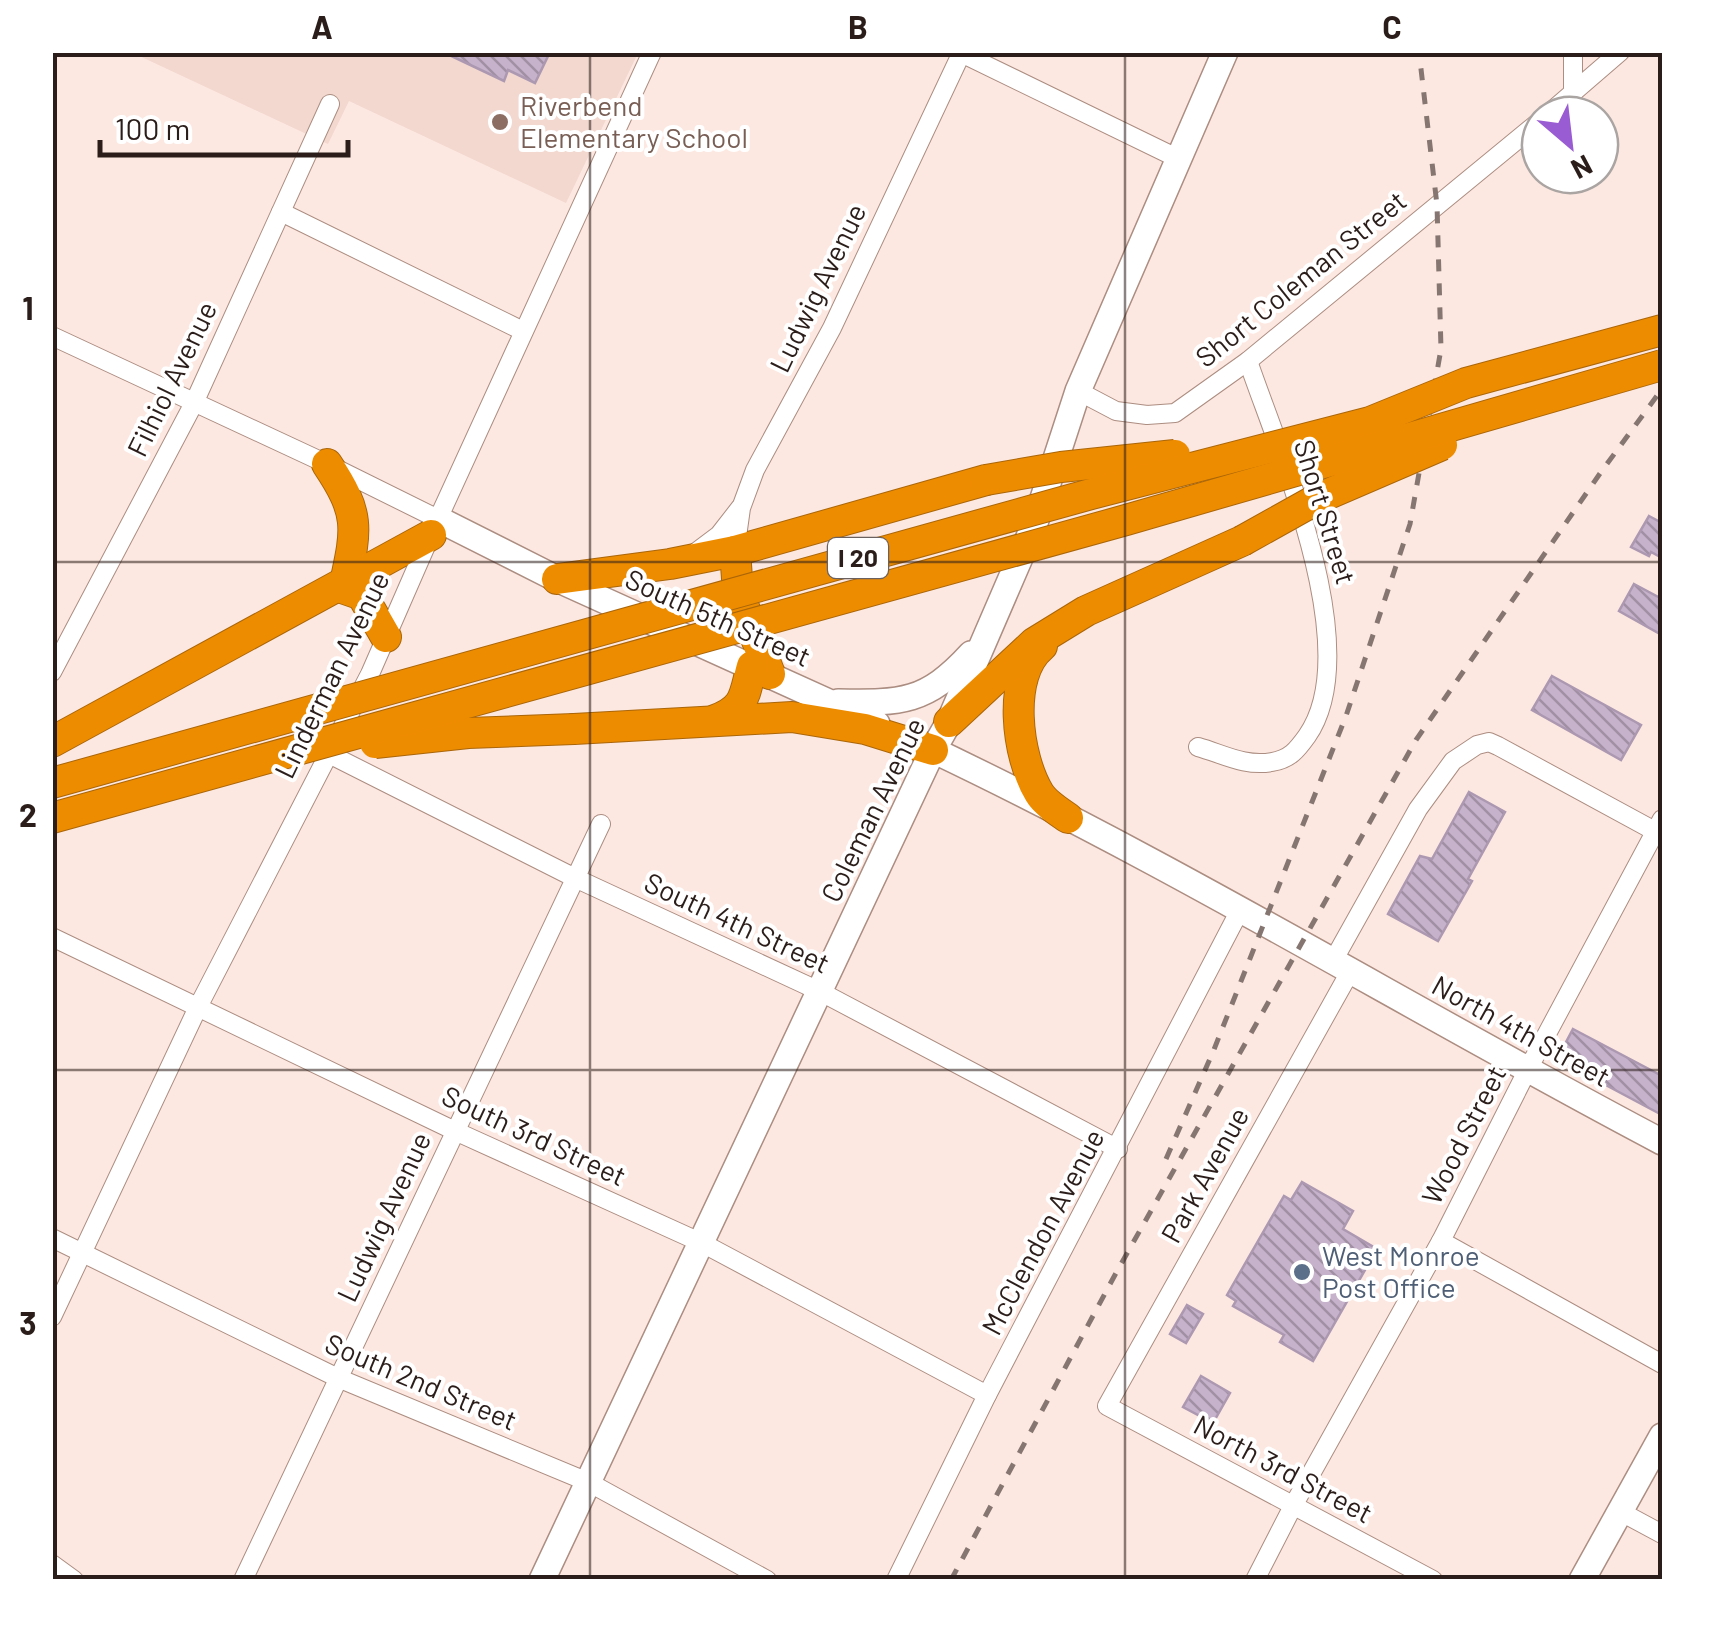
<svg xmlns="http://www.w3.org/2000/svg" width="1715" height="1632" viewBox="0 0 1715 1632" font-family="Barlow,sans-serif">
<defs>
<pattern id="building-back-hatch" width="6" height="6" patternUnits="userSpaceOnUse" patternTransform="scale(2.5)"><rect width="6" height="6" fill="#c6b2cb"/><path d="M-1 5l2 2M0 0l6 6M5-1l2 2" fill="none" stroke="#a190a4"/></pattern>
</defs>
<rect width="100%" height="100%" fill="#fde8e1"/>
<polygon fill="#f2d8cf" points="133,53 638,53 566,203 349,101 328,144"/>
<g fill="url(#building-back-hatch)" stroke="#ac98b1" stroke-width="2.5">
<polygon points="443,52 550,52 535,83 508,70 504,81"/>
<polygon points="1649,516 1662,523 1662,558 1651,552 1649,556 1631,547"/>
<polygon points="1634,584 1662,599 1662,635 1619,611"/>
<polygon points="1552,676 1641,725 1621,760 1532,710"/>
<polygon points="1469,792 1505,812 1468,879 1472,881 1438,941 1388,914 1420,856 1432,859"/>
<polygon points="1573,1029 1662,1076 1662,1115 1557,1059"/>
<polygon points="1302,1182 1353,1211 1343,1229 1377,1249 1313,1361 1280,1342 1284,1335 1233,1306 1236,1301 1227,1295 1284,1196 1291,1200"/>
<polygon points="1187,1305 1203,1314 1186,1343 1170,1334"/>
<polygon points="1201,1376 1230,1393 1213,1423 1183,1407"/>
</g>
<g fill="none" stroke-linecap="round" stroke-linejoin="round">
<defs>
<g id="street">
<polyline points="961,53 1179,159"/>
<polyline points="1573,94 1573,52"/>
<polyline points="1547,115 1620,52"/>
<polyline points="281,212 523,331"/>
<polyline points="52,336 327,464 438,519 652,52"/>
<polyline points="1078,391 1116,411 1147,415 1175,413 1248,361 1540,121"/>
<polyline points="735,551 741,508 755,470 832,328 962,52"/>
<polyline points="695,553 719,535 740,508"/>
<polyline points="52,672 194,403 330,104"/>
<path d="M1198,747C1223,754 1245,767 1272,762C1290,759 1297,750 1307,736C1367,650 1279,452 1248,361"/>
<polyline points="329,754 575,878 819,991 1118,1149"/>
<polyline points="52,937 455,1131 702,1243 987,1395"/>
<polyline points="1333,961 1418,809 1453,761 1477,745 1489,742 1498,746 1662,835"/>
<polyline points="1351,970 1107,1406 1433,1580"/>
<polyline points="52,1238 338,1378 588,1482 767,1580"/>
<polyline points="1441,1241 1662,1364"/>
<polyline points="52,1317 199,1005 370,674 429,539"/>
<polyline points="1621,1512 1662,1534"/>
<polyline points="52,1564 74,1580"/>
<polyline points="243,1580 601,824"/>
<polyline points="896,1580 987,1395 1240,910"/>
<polyline points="1255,1580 1293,1506 1441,1241 1527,1071 1662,819"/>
</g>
<g id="secondary">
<polyline points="431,535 438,519 557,579 877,724"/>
<path d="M838,702C902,703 926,703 971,654"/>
<path d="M918,743C1173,863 1413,1011 1662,1142"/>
<polyline points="542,1580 933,750 949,722 1035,523 1078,391 1225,52"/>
<polyline points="1582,1580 1662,1436"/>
</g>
<g id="highway">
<path d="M327,464C360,513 357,528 345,583"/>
<polyline points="735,551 738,592 770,674"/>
<polyline points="557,579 670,564 735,551 986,480"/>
<polyline points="339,587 362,595 386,637"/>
<path d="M1042,646C1006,675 1017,757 1039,793C1045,803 1058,811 1068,818"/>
<path d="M715,720C747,708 744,694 752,666"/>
<polyline points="949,722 1034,643 1086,611 1242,541"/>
<polyline points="574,729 792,717 865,729 933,750"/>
<polyline points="52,742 431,535"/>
</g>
</defs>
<use href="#street" stroke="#ac8d81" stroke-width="20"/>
<use href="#secondary" stroke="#ac8d81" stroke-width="28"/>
<use href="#highway" stroke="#aa6609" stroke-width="32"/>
<use href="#street" stroke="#fff" stroke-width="18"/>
<use href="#secondary" stroke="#fff" stroke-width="25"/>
<use href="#highway" stroke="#ee8c00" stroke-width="30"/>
<g stroke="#867671" stroke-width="5" stroke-dasharray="12 12" stroke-linecap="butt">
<polyline points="1166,1159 1213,1052 1346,716 1410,524 1441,349 1437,205 1419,52"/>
<polyline points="951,1580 1116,1273 1416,740 1601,472 1662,389"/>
</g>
<defs>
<g id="highway-bridge">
<polyline points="986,480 1061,467 1175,455"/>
<polyline points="1242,541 1319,498 1442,445"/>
<polyline points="375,743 468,733 574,729"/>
<polyline points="52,783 1091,494 1370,422 1466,383 1662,330"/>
<polyline points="52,818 1126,520 1662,365"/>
</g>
</defs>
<use href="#highway-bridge" stroke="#aa6609" stroke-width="32" stroke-linecap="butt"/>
<use href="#highway-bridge" stroke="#ee8c00" stroke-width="30"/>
</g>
<path fill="none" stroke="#2b1e1a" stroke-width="2.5" stroke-opacity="0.55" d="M590,52V1580M1125,52V1580M52,562H1662M52,1070H1662"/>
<circle fill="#8d6e63" stroke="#fff" stroke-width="4" cx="500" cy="122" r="10"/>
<circle fill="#5c6f8a" stroke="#fff" stroke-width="4" cx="1302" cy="1272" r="10"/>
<g text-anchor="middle" stroke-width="8" stroke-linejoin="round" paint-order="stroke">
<rect fill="#fff" stroke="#6b625f" stroke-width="2.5" x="828" y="538" width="60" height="40" rx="8"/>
<g font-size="25" font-weight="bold" fill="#2b1e1a">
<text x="858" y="567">I 20</text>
</g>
<g font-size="28" fill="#785e54" stroke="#fff" text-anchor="start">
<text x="520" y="116">Riverbend<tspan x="520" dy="32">Elementary School</tspan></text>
</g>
<g font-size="28" fill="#2b1e1a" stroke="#fff">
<text transform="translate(1301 279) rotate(-39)" y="10">Short Coleman Street</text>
<text transform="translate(818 288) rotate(-64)" y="10">Ludwig Avenue</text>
<text transform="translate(172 379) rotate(-64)" y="10">Filhiol Avenue</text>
<text transform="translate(1325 512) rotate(73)" y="10">Short Street</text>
<text transform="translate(718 618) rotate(24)" y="10">South 5th Street</text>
<text transform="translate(332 675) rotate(-64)" y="10">Linderman Avenue</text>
<text transform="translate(873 810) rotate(-64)" y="10">Coleman Avenue</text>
<text transform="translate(737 923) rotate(25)" y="10">South 4th Street</text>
<text transform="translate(1521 1031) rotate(29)" y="10">North 4th Street</text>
<text transform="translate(1464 1135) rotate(-63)" y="10">Wood Street</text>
<text transform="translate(534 1136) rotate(25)" y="10">South 3rd Street</text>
<text transform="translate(1205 1175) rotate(-61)" y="10">Park Avenue</text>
<text transform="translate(384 1217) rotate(-65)" y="10">Ludwig Avenue</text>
<text transform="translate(1043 1232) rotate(-62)" y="10">McClendon Avenue</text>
<text transform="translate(421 1382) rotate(23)" y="10">South 2nd Street</text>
<text transform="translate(1283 1469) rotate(28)" y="10">North 3rd Street</text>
</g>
<g font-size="28" fill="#4e5e75" stroke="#fff" text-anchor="start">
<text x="1322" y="1266">West Monroe<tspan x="1322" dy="32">Post Office</tspan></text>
</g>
</g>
<rect width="1715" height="1632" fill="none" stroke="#ffffff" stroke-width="110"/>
<g transform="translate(1570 145) rotate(152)"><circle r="48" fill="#ffffff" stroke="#aaa5a3" stroke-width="2.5"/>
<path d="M0-8L18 38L0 25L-18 38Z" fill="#9a5cd3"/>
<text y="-15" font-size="28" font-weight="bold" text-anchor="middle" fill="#2b1e1a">N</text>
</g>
<path d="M100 140v15h248v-15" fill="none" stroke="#2b1e1a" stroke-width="5"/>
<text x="115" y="140" font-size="30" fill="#2b1e1a" stroke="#ffffff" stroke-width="8" paint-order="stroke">100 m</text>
<rect x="55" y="55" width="1605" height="1522" fill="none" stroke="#2b1e1a" stroke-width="4"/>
<g font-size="32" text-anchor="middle" font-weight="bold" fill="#2b1e1a">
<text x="322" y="39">A</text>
<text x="858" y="39">B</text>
<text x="1392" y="39">C</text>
<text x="28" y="320">1</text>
<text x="28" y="827">2</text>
<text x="28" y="1335">3</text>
</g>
</svg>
